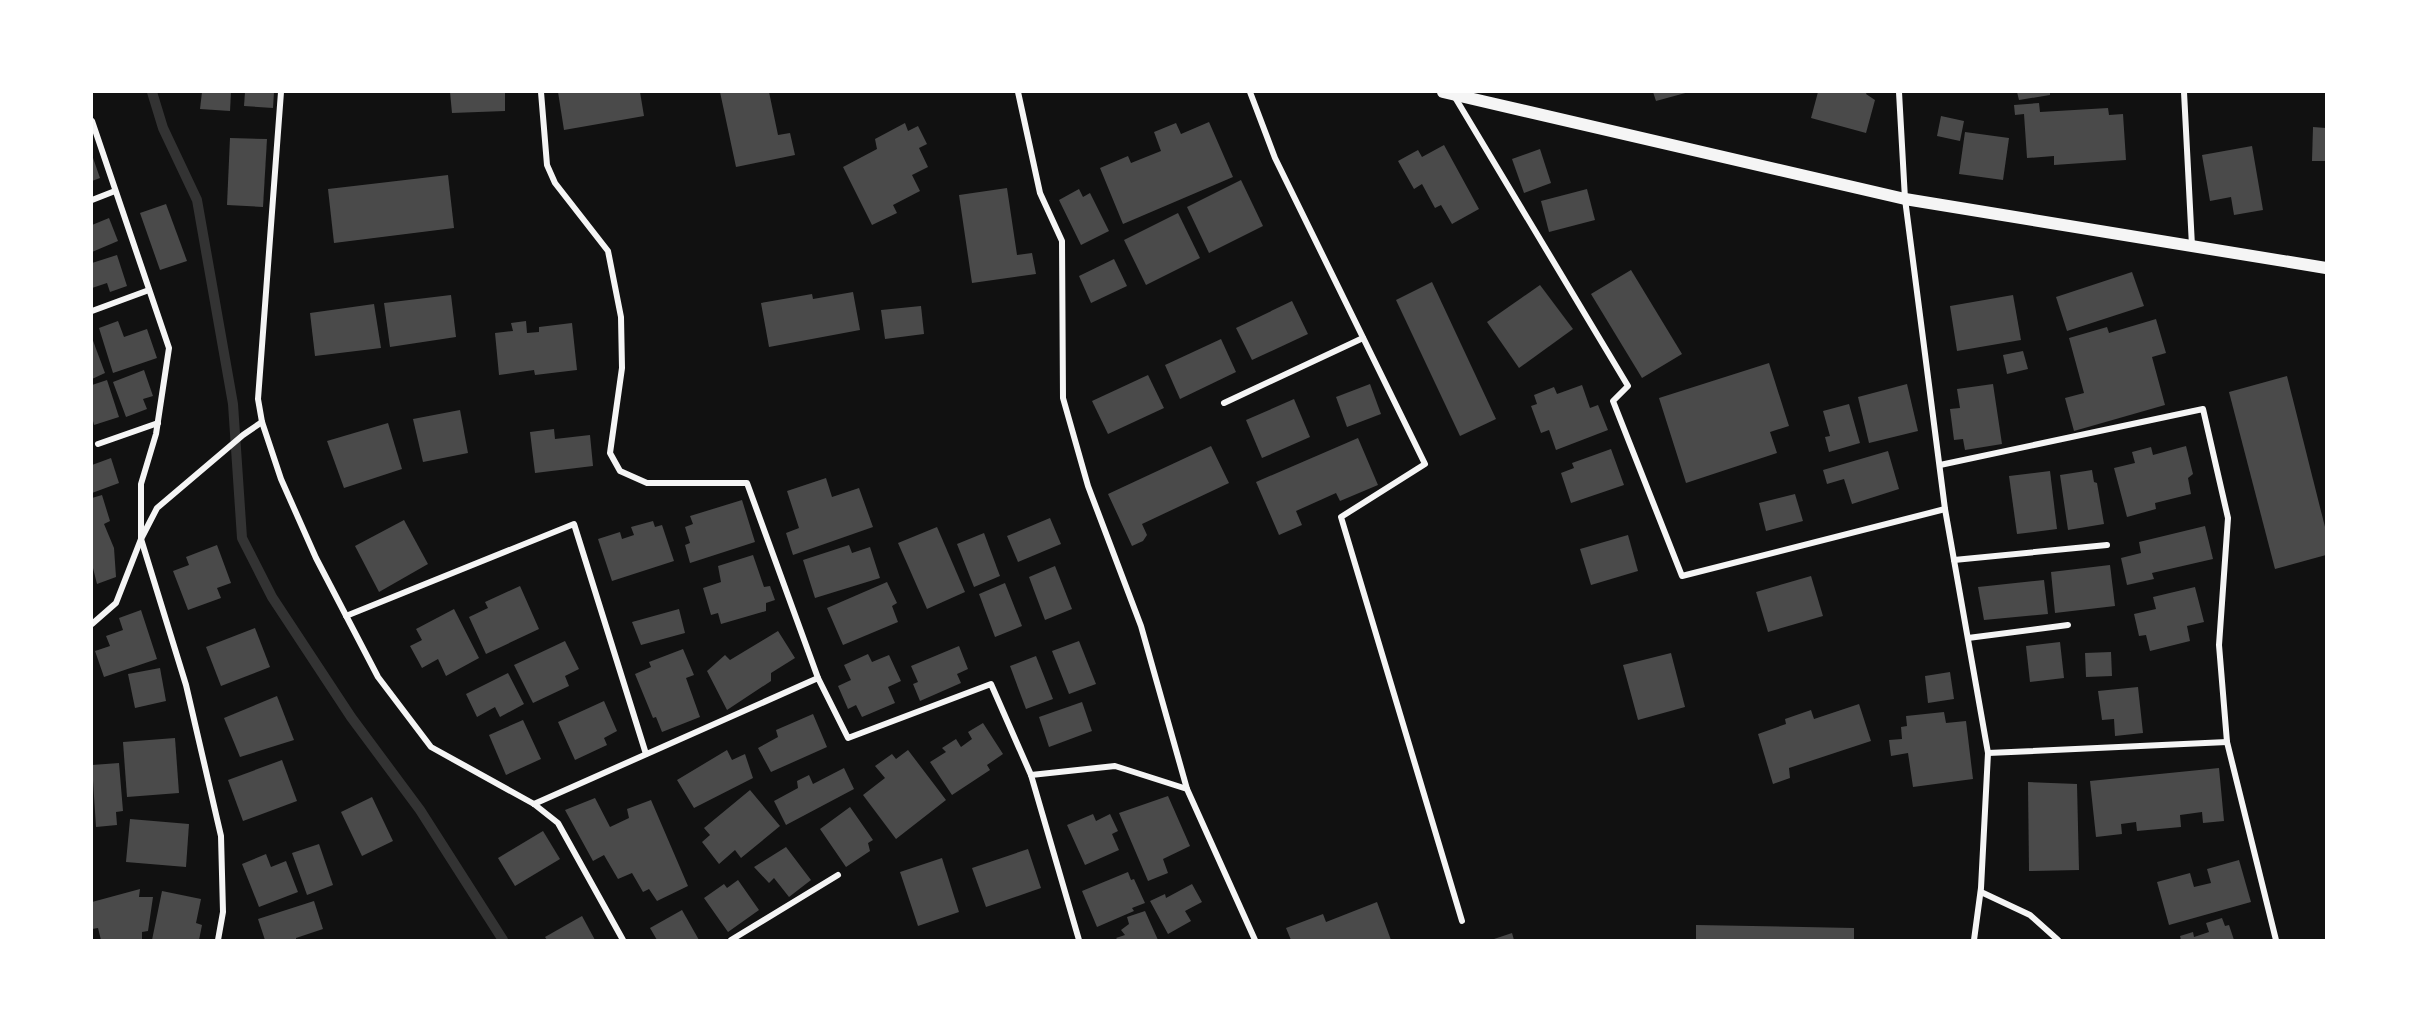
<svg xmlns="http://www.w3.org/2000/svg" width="2418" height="1032" viewBox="0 0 2418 1032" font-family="'Open Sans',sans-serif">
<rect width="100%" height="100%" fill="#111"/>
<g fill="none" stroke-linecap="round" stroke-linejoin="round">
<polyline stroke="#333" stroke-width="10" points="152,92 163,128 197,200 233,404 242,538 272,597 351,717 420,810 503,940"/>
</g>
<g fill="#4a4a4a">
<polygon points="202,92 231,92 230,111 200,109"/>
<polygon points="245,92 274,92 273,108 244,106"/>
<polygon points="450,92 505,92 505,111 452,113"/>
<polygon points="558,92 640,92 644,116 564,130"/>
<polygon points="720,92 769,92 778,135 790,133 795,155 736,167"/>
<polygon points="1653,92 1689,92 1656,101"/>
<polygon points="1818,92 1867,92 1866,94 1875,100 1866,133 1811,118"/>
<polygon points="2017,92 2050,92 2050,95 2019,100"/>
<polygon points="2039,103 2040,112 2108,108 2109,115 2123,114 2126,160 2054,165 2054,156 2027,158 2024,114 2015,115 2014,105"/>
<polygon points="1941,116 1964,121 1960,141 1937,136"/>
<polygon points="1209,122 1233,177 1123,224 1100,168 1128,156 1131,163 1161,151 1154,132 1176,123 1181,134"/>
<polygon points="905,123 908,131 918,126 927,144 919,148 928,167 912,175 920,191 893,205 897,213 872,225 843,167 877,149 875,139"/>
<polygon points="2313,127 2326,128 2326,161 2312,161"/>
<polygon points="1965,132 2009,138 2003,180 1959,174"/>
<polygon points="230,138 267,139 263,207 227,205"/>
<polygon points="1444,145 1479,209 1452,224 1441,205 1435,208 1422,184 1414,189 1398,161 1418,150 1422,157"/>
<polygon points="2252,146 2263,210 2234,215 2231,197 2210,201 2202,155"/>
<polygon points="1540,149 1551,183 1524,193 1512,159"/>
<polygon points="92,155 100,178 92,181"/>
<polygon points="448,175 454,228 334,243 328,189"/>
<polygon points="1241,180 1263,226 1209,253 1187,207"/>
<polygon points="1007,188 1017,255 1032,253 1036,274 972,283 959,195"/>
<polygon points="1079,189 1083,197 1090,193 1109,231 1081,245 1059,200"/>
<polygon points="1587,189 1595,220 1549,232 1541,201"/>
<polygon points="166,204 187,261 160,270 140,213"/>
<polygon points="1178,213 1200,258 1146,285 1124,240"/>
<polygon points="109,218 118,241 92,252 92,225"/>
<polygon points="117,255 127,286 110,292 107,283 92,288 92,263"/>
<polygon points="1114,259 1127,286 1091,303 1079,276"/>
<polygon points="1631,270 1682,354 1642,378 1591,294"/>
<polygon points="2132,272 2144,306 2067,331 2056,297"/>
<polygon points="1432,282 1496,419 1460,436 1396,300"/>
<polygon points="1540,285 1573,329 1519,368 1487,322"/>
<polygon points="853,292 860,330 769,347 761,303 812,294 813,299"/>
<polygon points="451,295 456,337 390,347 384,303"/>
<polygon points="2013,295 2021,340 1957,351 1950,306"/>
<polygon points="1292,301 1308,334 1252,360 1236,328"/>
<polygon points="374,304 381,348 315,356 310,313"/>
<polygon points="921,306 924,334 885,339 881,310"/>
<polygon points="2156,319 2166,353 2152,357 2165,405 2074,431 2065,398 2084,393 2069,338 2107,327 2109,333"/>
<polygon points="118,321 124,337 147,329 157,358 113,373 99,328"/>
<polygon points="526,321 527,333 539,332 539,327 572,323 577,370 535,375 534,370 499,375 495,333 513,331 511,323"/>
<polygon points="92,338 105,373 92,379"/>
<polygon points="1221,339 1236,372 1180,399 1165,365"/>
<polygon points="2023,351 2028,369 2007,374 2003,355"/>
<polygon points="1769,363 1789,426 1770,432 1777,453 1686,483 1659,398"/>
<polygon points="144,370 153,396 143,399 147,409 126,417 113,382"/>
<polygon points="1148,375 1164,408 1108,434 1092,401"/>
<polygon points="2287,376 2326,531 2326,555 2275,569 2229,392"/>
<polygon points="107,380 119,417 94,425 92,417 92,385"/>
<polygon points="1370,384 1381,414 1347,427 1336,397"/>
<polygon points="1907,384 1918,431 1869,443 1858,397"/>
<polygon points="1993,384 2002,444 1965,450 1963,439 1954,440 1950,409 1960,408 1957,389"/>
<polygon points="1582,385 1590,408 1598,405 1608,430 1556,450 1549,430 1541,433 1531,406 1537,404 1534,395 1554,387 1557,394"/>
<polygon points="1294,399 1310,437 1262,458 1246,420"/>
<polygon points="1849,404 1860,443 1829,452 1825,437 1830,436 1823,411"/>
<polygon points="460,410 468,453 423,462 413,419"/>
<polygon points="388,423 402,469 344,488 327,441"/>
<polygon points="554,429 555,439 590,435 593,466 535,473 530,432"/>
<polygon points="1358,438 1378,485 1340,501 1336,493 1296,511 1302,525 1279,535 1256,482"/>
<polygon points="1211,446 1229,483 1142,524 1147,535 1143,541 1132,546 1108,494"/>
<polygon points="2186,446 2193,474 2188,478 2191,494 2155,503 2156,509 2127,517 2114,468 2135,463 2132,452 2151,447 2153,455"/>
<polygon points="1611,449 1624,485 1571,503 1561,473 1574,468 1572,463"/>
<polygon points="1888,451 1899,489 1852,504 1844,479 1827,484 1823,470"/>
<polygon points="111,458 119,483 92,493 92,465"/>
<polygon points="2092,470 2094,482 2097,483 2104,524 2068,530 2060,475"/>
<polygon points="2050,471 2057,529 2017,534 2009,476"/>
<polygon points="826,478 832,497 859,488 873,527 793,555 786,533 799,528 787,491"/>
<polygon points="1795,494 1803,521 1766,531 1759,503"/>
<polygon points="102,495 110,521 104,524 114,548 116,577 97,584 92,564 92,498"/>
<polygon points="742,500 755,542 690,563 685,545 690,543 685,527 693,524 690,516"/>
<polygon points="1050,518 1061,544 1018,562 1007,536"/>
<polygon points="404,520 428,564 379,592 355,546"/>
<polygon points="653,521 655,527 662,525 674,561 612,581 598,539 620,532 622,539 634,535 631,527"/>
<polygon points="2205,526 2213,559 2152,573 2154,579 2127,585 2121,558 2141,553 2139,542"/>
<polygon points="937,527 965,592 927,609 898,543"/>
<polygon points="984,533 1000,576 974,587 957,544"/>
<polygon points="1628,535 1638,571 1591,585 1580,549"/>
<polygon points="217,545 231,583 217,588 221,598 188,610 173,571 189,565 186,557"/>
<polygon points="849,545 852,553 870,547 880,578 815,598 803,560"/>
<polygon points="753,555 764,587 770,586 775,600 766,603 766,611 721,624 718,613 711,615 703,588 721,582 718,566"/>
<polygon points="2110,565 2115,606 2055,613 2051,572"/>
<polygon points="1055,566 1072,609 1045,620 1029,577"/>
<polygon points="1811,576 1823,616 1768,632 1756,592"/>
<polygon points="2044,580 2048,614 1984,620 1978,587"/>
<polygon points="887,582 897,603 892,606 898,622 843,645 827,608"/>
<polygon points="1005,583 1022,626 995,637 979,594"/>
<polygon points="520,586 539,629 486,654 469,617 488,608 485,602"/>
<polygon points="2195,587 2204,622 2187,626 2190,641 2150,651 2146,635 2139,636 2134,614 2156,609 2153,597"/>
<polygon points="454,609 479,658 446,676 438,659 422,668 410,646 422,640 416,629"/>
<polygon points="679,609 685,633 641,645 632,622"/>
<polygon points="141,610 157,659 104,677 95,651 110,646 106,636 123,630 119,618"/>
<polygon points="255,628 270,667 221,686 206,647"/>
<polygon points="778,631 795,658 771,673 771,681 727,710 707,671 725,655 730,660"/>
<polygon points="565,641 579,669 565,676 569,686 533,703 514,665"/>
<polygon points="1079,641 1096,684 1069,694 1052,651"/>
<polygon points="2060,642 2064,678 2030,682 2026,646"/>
<polygon points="959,646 968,669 957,674 961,683 920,701 913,684 918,682 911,666"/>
<polygon points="683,649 694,675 686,678 700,717 662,732 656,717 653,718 635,674 651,667 649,662"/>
<polygon points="2111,652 2112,676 2086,677 2085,653"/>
<polygon points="1671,653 1685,707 1638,720 1623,665"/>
<polygon points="868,654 872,662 889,655 901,681 888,687 895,703 862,717 856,705 848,709 838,686 851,680 844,665"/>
<polygon points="1036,656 1053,699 1026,709 1010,666"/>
<polygon points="160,668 166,701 135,708 128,674"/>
<polygon points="1950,672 1954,699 1928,703 1925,676"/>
<polygon points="508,673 524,704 500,717 495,707 477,717 466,694"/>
<polygon points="2138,687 2143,733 2115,736 2114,719 2102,720 2098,691"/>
<polygon points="277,696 294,740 240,757 224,718"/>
<polygon points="604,701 617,731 604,738 607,745 575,760 558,722"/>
<polygon points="1082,702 1092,731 1049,747 1039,717"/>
<polygon points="1859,704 1871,741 1789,768 1790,778 1773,784 1758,734 1786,724 1785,719 1811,710 1814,719"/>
<polygon points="1944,712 1946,723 1966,721 1973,779 1913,787 1908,753 1891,756 1889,740 1902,739 1901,727 1907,726 1906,716"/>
<polygon points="813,714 827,747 771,772 758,748 778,737 776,730"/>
<polygon points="523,720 541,759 506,775 489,735"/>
<polygon points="983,723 1003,754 987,765 990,770 952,795 930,762 946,752 942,748 956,739 961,747 972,739 968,732"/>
<polygon points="175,738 179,793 127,797 123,742"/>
<polygon points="727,750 732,760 745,754 753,778 694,808 677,780"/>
<polygon points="908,750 946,800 896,839 863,795 885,778 875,766 892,754 896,759"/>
<polygon points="282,760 297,801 243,821 228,780"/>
<polygon points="119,763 123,811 116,812 117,825 96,827 92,765"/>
<polygon points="844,768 854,789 786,825 774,801 798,788 797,781 809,775 813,784"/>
<polygon points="2219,768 2224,821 2203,823 2202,812 2180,815 2181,827 2137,831 2136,822 2121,824 2122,834 2096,837 2090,781"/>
<polygon points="2028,782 2077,784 2079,870 2029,871"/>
<polygon points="750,790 780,826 741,858 735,850 719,864 702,842 710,835 704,828"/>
<polygon points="1168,796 1190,846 1163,859 1168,873 1148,881 1119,813"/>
<polygon points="372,797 393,841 362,856 341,812"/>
<polygon points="595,798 610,827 629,818 627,809 651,800 688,886 657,901 649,889 643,892 632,873 618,879 604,855 593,861 565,810"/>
<polygon points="850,807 873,840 868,843 870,851 846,867 820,829"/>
<polygon points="1093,814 1096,821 1110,814 1118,831 1112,834 1119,850 1085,865 1067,825"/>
<polygon points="130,819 189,824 186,867 126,862"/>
<polygon points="543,831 560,859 515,886 498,858"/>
<polygon points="319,844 333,885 307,895 292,853"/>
<polygon points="786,847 811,880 789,897 774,878 769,883 754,867"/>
<polygon points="1028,849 1041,888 986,907 972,868"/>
<polygon points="266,854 271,867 286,861 298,892 259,907 242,864"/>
<polygon points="942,858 959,912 918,926 900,872"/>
<polygon points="2239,860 2251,902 2169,925 2157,882 2190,873 2194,887 2211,883 2207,869"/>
<polygon points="1128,872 1131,880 1134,879 1145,903 1132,908 1134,911 1097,927 1082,891"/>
<polygon points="738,880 759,910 728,932 704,898 724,884 727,888"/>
<polygon points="1192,884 1202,902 1185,911 1191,921 1168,934 1150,901 1165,894 1166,898"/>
<polygon points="140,889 139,897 153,897 148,931 142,932 142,940 101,940 98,928 92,929 92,902"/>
<polygon points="162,891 201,899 196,923 202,925 199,940 152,940"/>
<polygon points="314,901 323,929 296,938 296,940 265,940 258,919"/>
<polygon points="1377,902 1391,940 1291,940 1286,928 1323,914 1326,922"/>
<polygon points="682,910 699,940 657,940 650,928"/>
<polygon points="1145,911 1158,940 1118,940 1116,938 1125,935 1121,930 1129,924 1127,917"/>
<polygon points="582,916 595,940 547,940 545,937"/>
<polygon points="2222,918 2225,926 2229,925 2234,940 2181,940 2180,936 2193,932 2194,937 2209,932 2206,923"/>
<polygon points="1696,925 1854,928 1854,940 1696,940"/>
<polygon points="1512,933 1514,940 1491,940"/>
</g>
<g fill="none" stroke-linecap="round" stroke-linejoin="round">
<g stroke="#f5f5f5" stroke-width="6">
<polyline points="281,92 258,399 262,422 281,479 316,558 378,677 431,747 534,804 558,823 623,940"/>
<polyline points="541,92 547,165 555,183 608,251 621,317 622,368 610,453 620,471 647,483 747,483 818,678"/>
<polyline points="1018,92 1040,193 1062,241 1063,398 1088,486 1141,626 1187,789"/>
<polyline points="1250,92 1275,158 1425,464 1341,517 1462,921"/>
<polyline points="1899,92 1905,199 1945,509 1988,753 1981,888 1974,940"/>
<polyline points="2184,92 2192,246"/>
<polyline points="1453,94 1628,386 1613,401 1682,576 1945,509"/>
<polyline points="92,121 169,348 156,434 141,484 141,539 186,685 221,836 223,912 218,940"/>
<polyline points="92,200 115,191"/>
<polyline points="92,311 149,290"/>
<polyline points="1224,403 1363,338"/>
<polyline points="98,444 158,423"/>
<polyline points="1940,465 2203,409 2228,518 2219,645 2227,742 2276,940"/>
<polyline points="1954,560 2107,545"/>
<polyline points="346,616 574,524 646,754"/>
<polyline points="92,624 116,603 141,539 157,508 243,435 262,422"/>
<polyline points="1968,638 2068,625"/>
<polyline points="1988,753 2227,742"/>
<polyline points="1031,775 1115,766 1187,789 1255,940"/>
<polyline points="534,804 818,678 848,738 991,684 1031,775 1079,940"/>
<polyline points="1981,892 2030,915 2058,940"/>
<polyline points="731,940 838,875"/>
</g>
<polyline stroke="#f5f5f5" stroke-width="12" points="1443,92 1905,199 2326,268"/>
</g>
<rect width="2418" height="1032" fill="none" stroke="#ffffff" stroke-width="186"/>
</svg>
